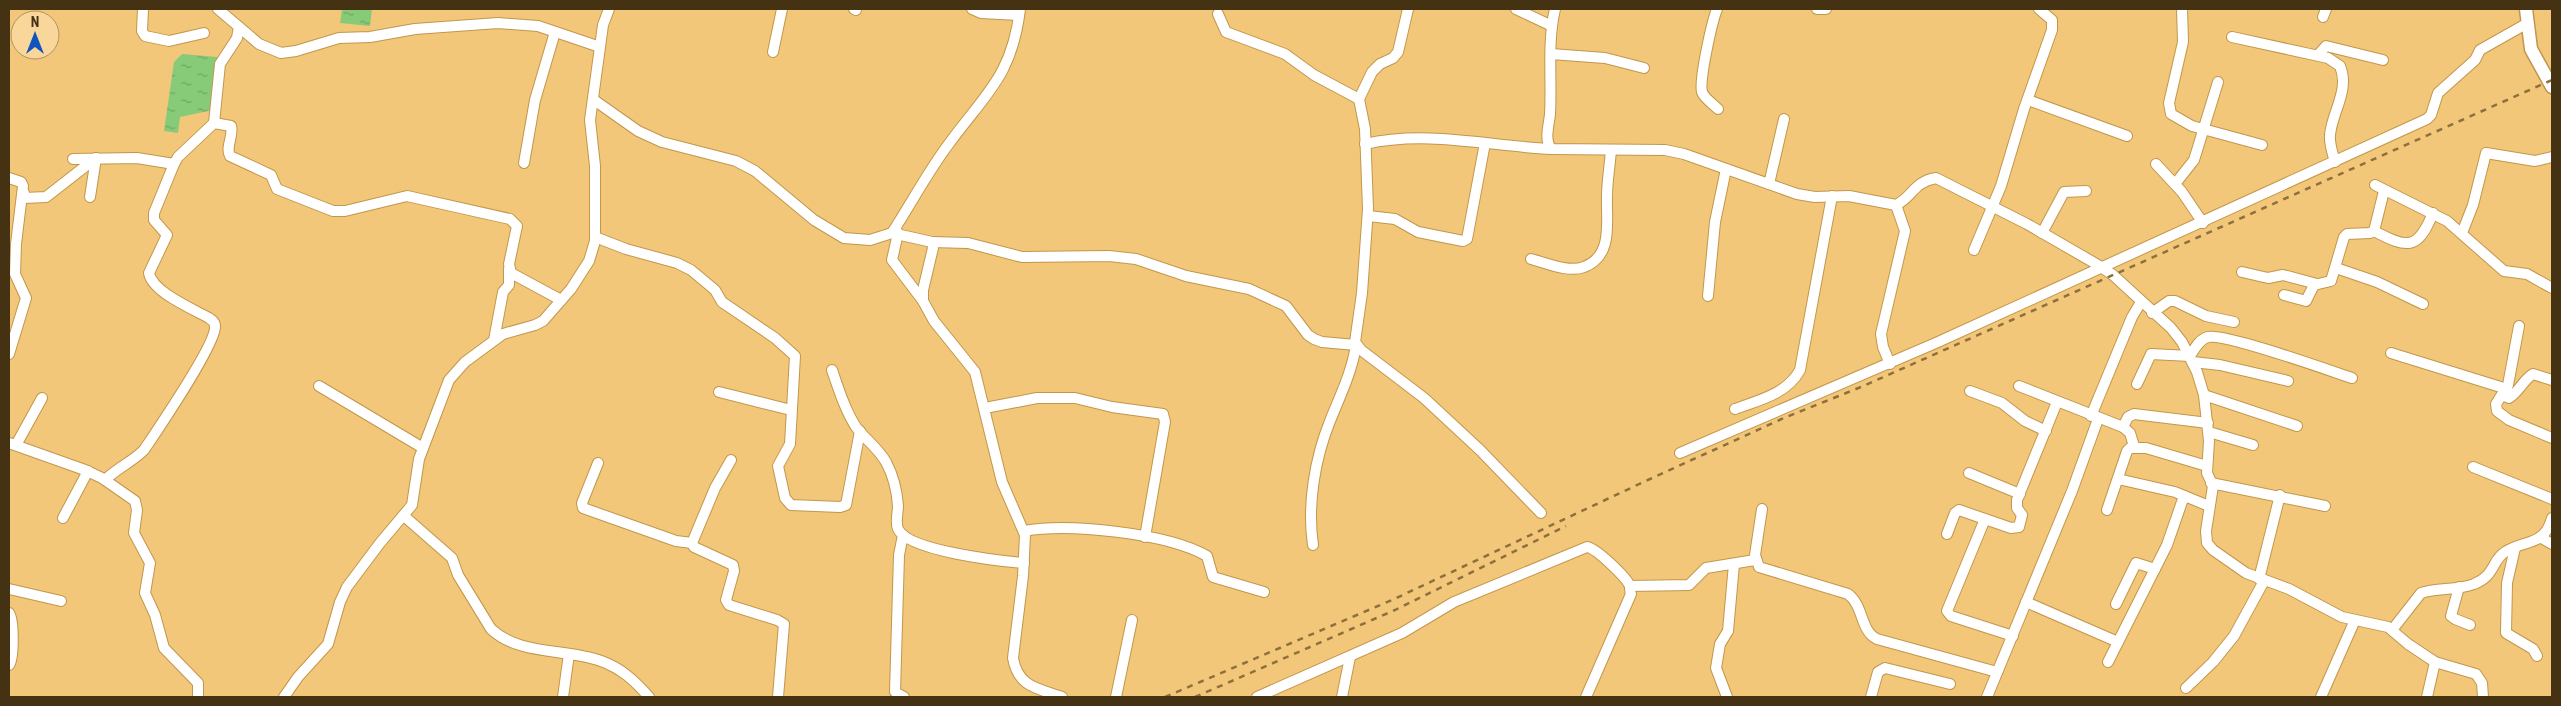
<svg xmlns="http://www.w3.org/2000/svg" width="2561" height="706" viewBox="0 0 2561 706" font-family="'Roboto Condensed',sans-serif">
<defs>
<pattern id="water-ripples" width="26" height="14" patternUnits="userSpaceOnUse" patternTransform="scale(1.25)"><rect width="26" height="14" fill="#87cb79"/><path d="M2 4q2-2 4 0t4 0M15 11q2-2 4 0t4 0" fill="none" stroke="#70a562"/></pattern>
</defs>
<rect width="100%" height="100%" fill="#f3c77a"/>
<g fill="url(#water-ripples)">
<polygon points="342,9 372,9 370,26 340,23"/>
<polygon points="182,54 217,57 213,110 180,117 178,133 164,131 174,62"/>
</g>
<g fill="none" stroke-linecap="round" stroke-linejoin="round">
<defs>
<g id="minor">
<polyline points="143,9 142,31 145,36 169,41 204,33"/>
<polyline points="218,9 259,44 281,53 296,51 339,38 370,37 415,29 498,23 538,26 600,47"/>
<polyline points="854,9 856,10"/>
<polyline points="972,9 981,13 1019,15"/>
<polyline points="1408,9 1398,52 1393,58 1380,64 1372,72 1359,99 1365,129 1368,209 1362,293 1355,342 1361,350 1424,398 1480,450 1541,513"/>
<polyline points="1516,9 1552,26"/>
<path d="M1555,9C1547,43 1552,80 1550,114C1549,125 1544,139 1551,149L1665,150L1684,154L1797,194L1815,197L1849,196L1896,205C1913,197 1913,182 1936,178L2027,224L2098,265L2113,275L2171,328L2182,342L2197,372L2204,395L2209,441L2207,473L2213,486L2206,531L2207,543L2213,550L2246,573L2289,589L2342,617L2388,627L2408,644L2435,662L2476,674L2482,683L2483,697"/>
<path d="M1717,9C1712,22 1699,79 1702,92C1704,98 1713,104 1718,109"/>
<polyline points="1817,9 1826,9"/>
<polyline points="2182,9 2183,42 2169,103 2171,114 2192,126 2262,145"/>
<polyline points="1218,14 1226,32 1285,54 1314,75 1359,99"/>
<polyline points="2323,17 2326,9"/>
<path d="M2232,37L2328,58L2340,66C2350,90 2332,112 2330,135C2329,144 2333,154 2335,162"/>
<polyline points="773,52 782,9"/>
<polyline points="1551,54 1605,58 1644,68"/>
<polyline points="2318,55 2326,46 2383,60"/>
<path d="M594,100L638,131L662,142L736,161L755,171L814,220L844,238L870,240L892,233L932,242L933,248L923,290V301L934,321L975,372L1002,482L1025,535L1023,576L1013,658C1018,687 1037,688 1062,697"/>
<polyline points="2028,100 2127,136"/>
<polyline points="214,123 220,64 237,38 239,27"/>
<path d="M1365,144C1427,130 1489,146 1551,149"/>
<polyline points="73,159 137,158 174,164"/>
<polyline points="524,163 535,100 555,32"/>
<polyline points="2156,164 2182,192 2203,223"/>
<polyline points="9,178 21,182 23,186 16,244 15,274 26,298 9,354"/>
<polyline points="1769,184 1784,119"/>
<polyline points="2175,184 2194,160 2218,82"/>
<polyline points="2375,185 2447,221 2504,271 2527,274 2552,288"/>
<polyline points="24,193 24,198 46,197 96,158"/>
<polyline points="90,197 96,158"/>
<polyline points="1368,216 1395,219 1418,232 1463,241 1467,239 1485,143"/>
<path d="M2374,231C2408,249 2418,250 2433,213"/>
<path d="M892,233C911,204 927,173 948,145C985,94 1012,77 1020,9"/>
<polyline points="898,233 892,260 923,301"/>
<polyline points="2042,233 2064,192 2086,191"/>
<polyline points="2462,233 2473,205 2486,153 2535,161 2552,157"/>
<polyline points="595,237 626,249 677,263 691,270 715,290 722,302 775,338 795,356 790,444 778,466 785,498 791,505 840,507 846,505 860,431"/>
<path d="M932,242L968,243L1022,257L1109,256L1136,259L1186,276L1249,289L1286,306L1308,335L1314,339L1322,342L1356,345C1352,372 1340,396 1330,421C1315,458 1307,505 1313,545"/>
<polyline points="1974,250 2001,186 2024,109 2052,30 2052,20 2039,9"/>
<path d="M1531,259C1546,263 1569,273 1584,267C1614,256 1606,220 1607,196C1607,181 1610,165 1611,150"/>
<polyline points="2336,268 2377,282 2423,304"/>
<polyline points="2242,272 2268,278 2283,275 2317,284"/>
<polyline points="2284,295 2306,301 2314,285 2331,281 2344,237 2347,234 2370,233 2374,231 2384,191"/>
<polyline points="1708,296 1715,222 1726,169"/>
<polyline points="2152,313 2169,301 2175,301 2206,316 2234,322"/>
<polyline points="2519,326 2508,385 2496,404 2497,411 2509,420 2552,438"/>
<polyline points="494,340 503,292 509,285 509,269"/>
<polyline points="2391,353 2507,389"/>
<polyline points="2193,362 2220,365 2288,381"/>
<polyline points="1890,364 1883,347 1881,334 1905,231 1896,205"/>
<path d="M832,370C839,390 845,410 856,427C865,439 878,448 886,462C893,475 897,491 898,506C898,513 895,522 898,529C908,551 1000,561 1024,563"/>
<path d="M2137,384L2151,354L2190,356C2194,350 2199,339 2208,337C2225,333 2328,370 2352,378"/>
<polyline points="319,386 423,448"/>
<polyline points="2019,386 2123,427 2130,433 2134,446"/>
<polyline points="1970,391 2002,403 2025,421 2046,431"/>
<polyline points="719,392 791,410"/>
<polyline points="2204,395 2297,426"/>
<path d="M2502,395L2509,398C2519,392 2523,380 2533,374L2552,380"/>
<polyline points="985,408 1037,398 1075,398 1112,407 1163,414 1165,422 1145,537"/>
<path d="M1735,409C1759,400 1787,394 1800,370L1832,196"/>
<polyline points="2091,416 2132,317 2141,302"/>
<polyline points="2123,427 2128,417 2134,414 2208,423"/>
<polyline points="2209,432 2253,445"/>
<polyline points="9,443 85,470 102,478 135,501 137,510 134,533 150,563 145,593 155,615 164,648 198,683 198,697"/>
<polyline points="16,445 42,398"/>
<polyline points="1680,453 1938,342 2427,119 2431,115 2438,93 2475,60 2480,50 2526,24"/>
<polyline points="731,460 715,488 692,543 694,547 733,565 734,571 726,600 729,605 777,620 784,624 778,697"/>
<polyline points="598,463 582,503 583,508 676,541 692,543"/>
<polyline points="2473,467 2552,499"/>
<polyline points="1969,473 2020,494"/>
<polyline points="2118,479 2175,492 2209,506"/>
<path d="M105,480C117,468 132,462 144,450C156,432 217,343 215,326C215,322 212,320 209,318C193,309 152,292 149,273L167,235L154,220V213L174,164L178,157L214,123L231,126C234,136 225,147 230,156L271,175L277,189L333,211H345L407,196L510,219L517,226L509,264L511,273L561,300"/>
<polyline points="2211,483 2325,506"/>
<path d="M1762,509L1755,555L1759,567L1848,594C1864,606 1860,631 1877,639L1997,672"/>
<polyline points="2107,510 2127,451 2130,448 2146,448 2207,466"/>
<path d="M404,516L452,558L458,575L491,629C520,656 565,648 601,661C621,668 635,681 649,697"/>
<polyline points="63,518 88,471"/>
<polyline points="1985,519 1947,611 1951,616 2013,636"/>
<path d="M1024,531C1069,523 1167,533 1207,556L1213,577L1264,592"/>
<polyline points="1947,534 1955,513 1959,510 2011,528 2019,527 2022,515 2017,508 2017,500 2057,402"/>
<polyline points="903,535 899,555 895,692 904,697"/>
<polyline points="2540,537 2552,544"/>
<polyline points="2515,548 2507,583 2506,633 2533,649 2537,656"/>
<polyline points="2259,579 2280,495"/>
<polyline points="1630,586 1689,585 1706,568 1755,560"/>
<polyline points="2459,587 2451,616 2455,619 2470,625"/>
<polyline points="9,589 61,601"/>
<polyline points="2026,602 2118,642"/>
<polyline points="2116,604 2136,563 2155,569"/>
<path d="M9,613C14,620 14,659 9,665"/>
<path d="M2392,630L2421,593C2437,587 2457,591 2474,584C2495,576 2492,560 2505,552C2525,539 2544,547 2552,518"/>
<polyline points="2108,662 2167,545 2184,496"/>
<polyline points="2186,688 2213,662 2234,636 2264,581"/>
<polyline points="284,697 298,677 328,644 340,602 347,587 380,543 412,505 419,459 449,380 465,362 503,334 535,325 543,321 571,289 589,261 595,241 595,166 590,120 603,25 609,9"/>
<polyline points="563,697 569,654"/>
<polyline points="1116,697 1132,620"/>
<path d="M1257,697L1402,633L1454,602L1587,547C1596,548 1626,577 1630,586C1630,587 1630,592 1631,594L1586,697"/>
<polyline points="1342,697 1350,657"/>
<polyline points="1727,697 1716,668 1720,644 1728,631 1734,564"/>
<polyline points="1871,697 1878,672 1885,668 1950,684"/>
<polyline points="1987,697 2072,491 2098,419"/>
<polyline points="2321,697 2355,620"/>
<polyline points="2427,697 2435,662"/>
</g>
<polyline id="tertiary" points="2526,9 2531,49 2552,87"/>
</defs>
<use href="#minor" stroke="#c2974b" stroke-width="12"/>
<use href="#tertiary" stroke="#c2974b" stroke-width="15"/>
<use href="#minor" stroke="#fff" stroke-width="10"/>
<use href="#tertiary" stroke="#fff" stroke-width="12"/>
<g stroke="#8d703d" stroke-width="2.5" stroke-dasharray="6 6" stroke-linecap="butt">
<polyline points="1165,697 1392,600 1650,479 1784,418 1861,387 2552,80"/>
<polyline points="1195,697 1395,610 1566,526"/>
</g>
</g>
<rect width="2561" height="706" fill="none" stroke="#443212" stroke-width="20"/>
<g transform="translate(35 35)"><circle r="24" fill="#f9d69a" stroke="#b19464"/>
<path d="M0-4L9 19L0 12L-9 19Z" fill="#1154bf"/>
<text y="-8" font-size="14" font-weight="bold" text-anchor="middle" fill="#443212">N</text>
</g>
</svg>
